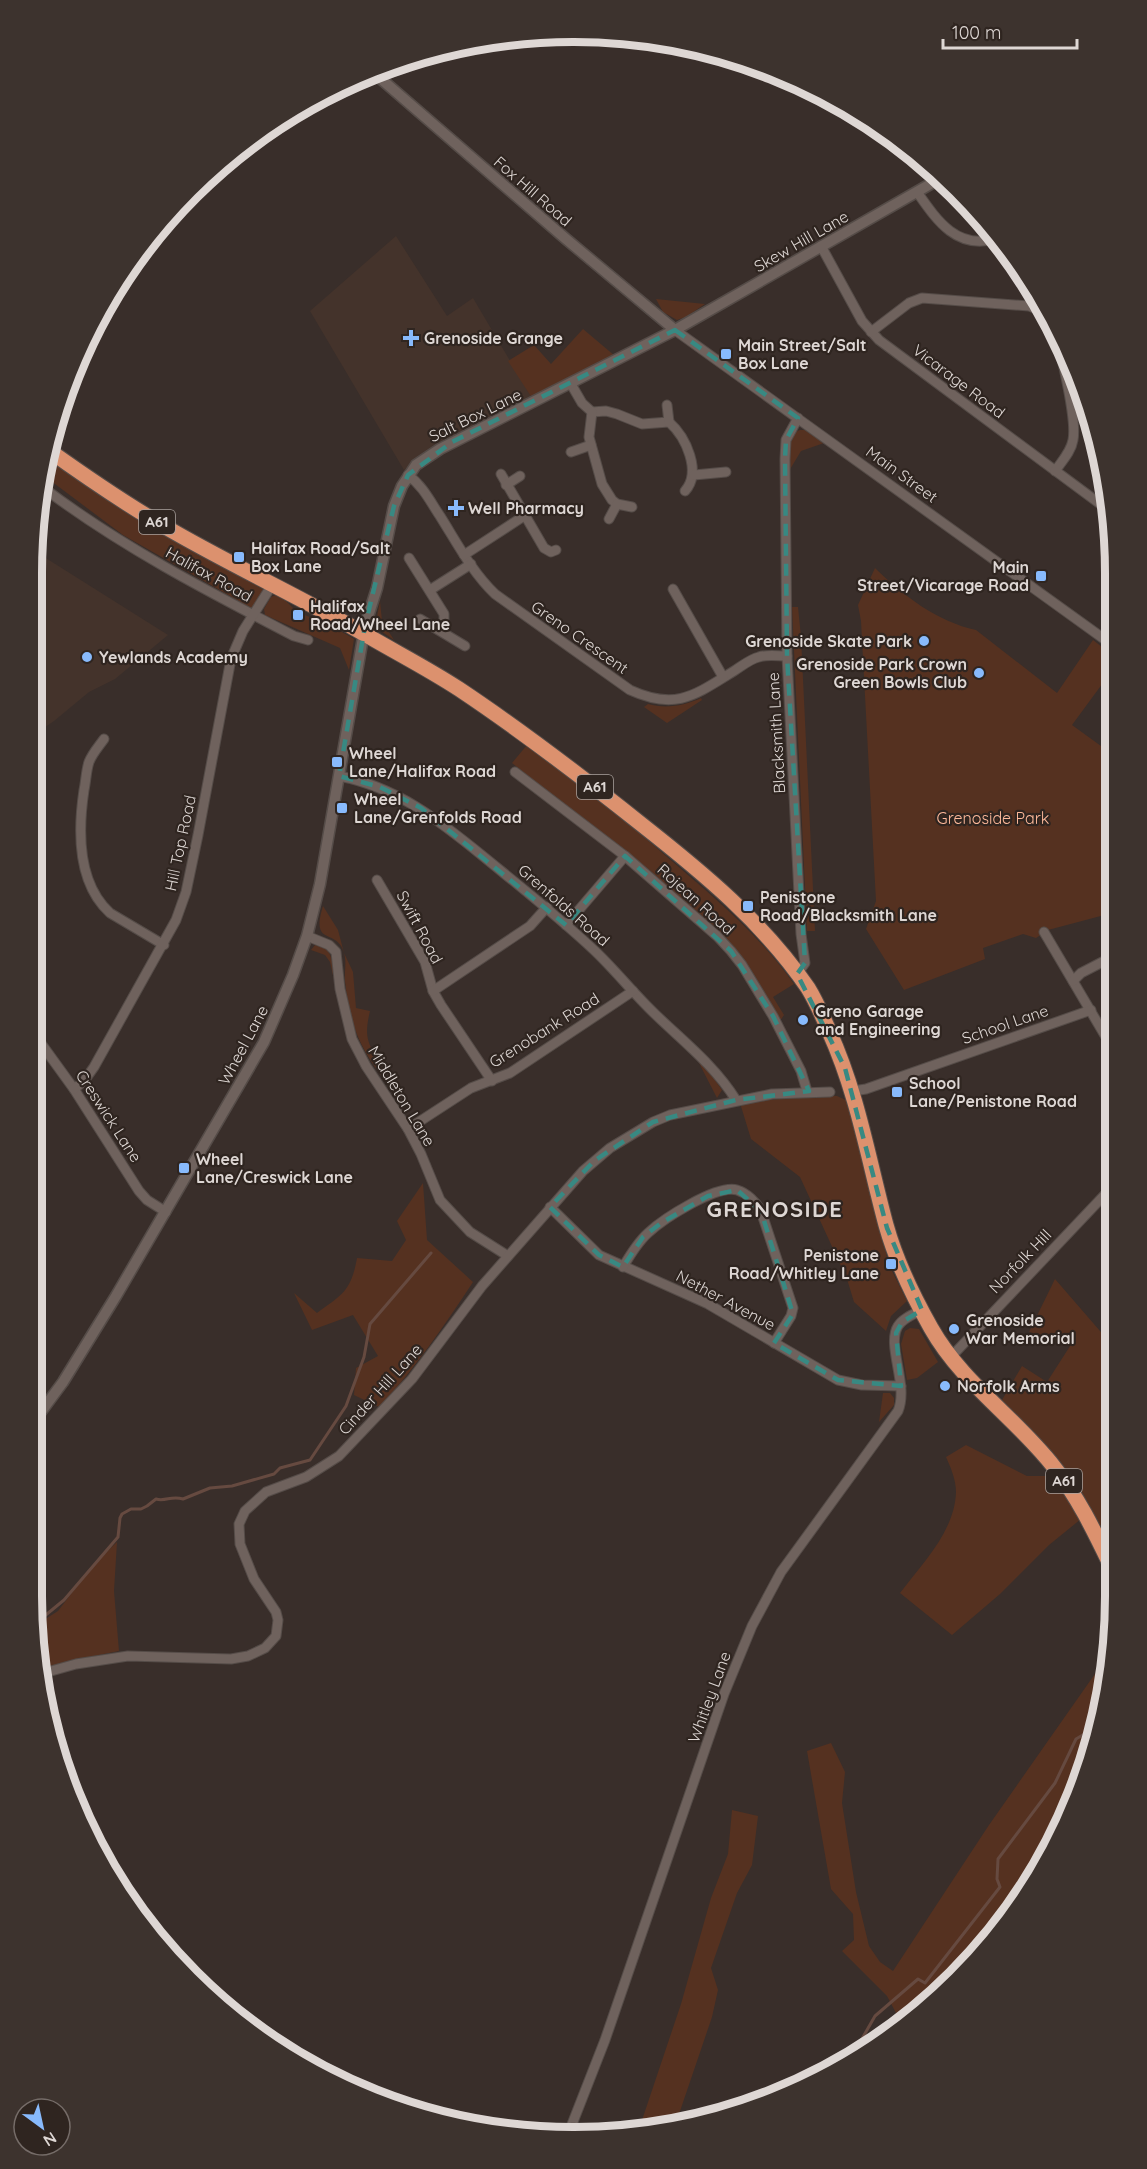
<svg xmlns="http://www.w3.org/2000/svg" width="1147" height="2169" viewBox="0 0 1147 2169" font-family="Quicksand,sans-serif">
<rect width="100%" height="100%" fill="#392e2a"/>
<g fill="#44332b">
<polygon points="396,236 447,316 473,298 532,398 440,442 404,470 310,311"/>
<polygon points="33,550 168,635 115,679 89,692 54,721 32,736"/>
</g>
<g fill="#553120">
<polygon points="656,299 705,304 686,317 677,320 663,312"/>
<polygon points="583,329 615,356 532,398 508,361 534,345 551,364"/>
<polygon points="800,430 805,430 824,443 801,451 789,471 789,447 795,432"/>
<polygon points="46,456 189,547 263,589 263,593 253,609 123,535 43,475"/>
<path d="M875,568C902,595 938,622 976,630L1057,693L1093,640L1111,654V672L1072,725L1112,754V913L1048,930L1036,938L1023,934L983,948L985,959L904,990L866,929L876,901L861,621L858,605Z"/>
<polygon points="276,595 283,598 297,612 330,625 354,639 349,670 340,648 265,615 264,609 271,597"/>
<polygon points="380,601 382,621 394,640 375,627"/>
<polygon points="792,607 798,607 801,637 815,931 807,931"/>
<path d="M701,698L702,700L667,723L644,707L648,704C665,709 684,706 701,698Z"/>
<path d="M527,745C575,777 622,818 666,856C711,895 759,934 794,984L773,997L784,1015L780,1021L743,961L687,903L512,763Z"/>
<path d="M323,906L338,930L344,953L353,972L356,1008L370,1011C363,1040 369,1044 383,1070L381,1075C357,1044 349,1019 345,981C344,973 347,962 344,953C337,927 310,948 323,906Z"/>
<path d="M315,945C334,947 333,965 334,980L330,962L325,955L311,950Z"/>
<polygon points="698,1061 709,1071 722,1090 717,1098"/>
<polygon points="818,1095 837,1096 848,1101 889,1265 907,1301 891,1316 886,1331 854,1302 847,1279 800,1177 751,1139 740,1103"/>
<path d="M423,1183L427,1240L473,1282C444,1326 415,1369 379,1407L354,1395L356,1368L378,1356L353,1315L312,1330L294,1293L317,1313C343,1294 351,1291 357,1258L392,1261L406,1240L397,1221Z"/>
<polygon points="1055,1279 1113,1346 1114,1556 1085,1498 1062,1467 1002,1400 1022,1366 1047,1382 1072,1343 1029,1332"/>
<polygon points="910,1328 919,1329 938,1362 917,1378 907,1380 901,1344 905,1331"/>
<polygon points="883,1393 890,1393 894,1398 894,1405 879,1422"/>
<path d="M966,1445L1027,1476H1052L1081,1519L1049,1545L1000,1594L952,1635L900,1593C922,1564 955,1531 956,1492C956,1480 951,1468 946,1457Z"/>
<polygon points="117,1542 114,1591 119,1651 68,1661 44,1670 36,1625 58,1611 93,1565"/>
<polygon points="1104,1661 1109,1665 1097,1735 1059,1836 957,1979 927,2003 927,1997 896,2013 887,1996 842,1951 854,1940 853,1914 831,1889 807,1751 831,1743 845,1772 842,1803 856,1892 869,1946 880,1962 893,1971 989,1825"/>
<polygon points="732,1810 758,1816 752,1865 737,1893 711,1968 718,1990 712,2017 677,2120 639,2129 681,2004 711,1898 728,1854"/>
</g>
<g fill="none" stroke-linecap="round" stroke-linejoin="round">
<g stroke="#664a40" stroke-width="3">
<path d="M36,1623L64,1600L118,1537L120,1518L122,1514L131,1509H141L147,1506L156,1499C166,1502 171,1495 183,1499L210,1488L232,1486L274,1474L280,1468L310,1460L346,1406L364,1357L370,1324L431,1253"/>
<polyline points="841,2064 855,2051 875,2016 918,1979 925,1983 1000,1887 997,1879 998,1859 1055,1783 1076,1739 1091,1730 1100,1716"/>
</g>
<defs>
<g id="minor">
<path d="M917,192C936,219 956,250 995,239"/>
<polyline points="821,246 862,321 879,340 1111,512"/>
<polyline points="675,330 1111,644"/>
<path d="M871,332L909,303L922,298L1029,306C1036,309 1043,311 1048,318C1059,335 1077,420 1073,440C1071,452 1062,461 1055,471"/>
<path d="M571,384L582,403L592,412L606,411L617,414L642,424L669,422C686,437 702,472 685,491"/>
<polyline points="667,405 669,422"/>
<polyline points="592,412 589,437 602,484 612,500 617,504 632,507"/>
<polyline points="571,452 591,445"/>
<polyline points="501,474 544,548 551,552 556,550"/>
<path d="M408,475C423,486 430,501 440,516C457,543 472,572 495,594L630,690C676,711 695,695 734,671C742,666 750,659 759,657C767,654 778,656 787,656"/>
<polyline points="694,475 726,472"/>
<polyline points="506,485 520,476"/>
<path d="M41,486C120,546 207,591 294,636L308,640"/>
<polyline points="609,519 617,504"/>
<polyline points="464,555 524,516"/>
<polyline points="409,558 444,614 444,622 440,630"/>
<polyline points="673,589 723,677"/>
<polyline points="430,590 471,564"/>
<polyline points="420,619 465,646"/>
<path d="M104,739C99,746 92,754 89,762C86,771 86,781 84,790C78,830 77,883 110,913L164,945"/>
<polyline points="515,772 625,856 717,936 731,951 742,965 773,1016 801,1071 807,1091"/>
<path d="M339,776C397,787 440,821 484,857C522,888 560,918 595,951C616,971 634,994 655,1014C684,1042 715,1066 736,1100"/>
<polyline points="377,880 425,962 433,991 441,1005 492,1081"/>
<polyline points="566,925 625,856"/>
<polyline points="1044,932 1113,1049"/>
<polyline points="307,936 329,945 336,952 340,989 352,1039 366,1066 408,1129 421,1154 440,1200 470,1232 508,1256"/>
<polyline points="797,974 805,963 801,934 787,656 785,459 786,440 798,418"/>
<polyline points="1073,981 1081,973 1112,957"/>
<polyline points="433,991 530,926 547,907"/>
<polyline points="32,1031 74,1089 139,1191 147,1200 166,1212"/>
<polyline points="74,1089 84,1081 94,1067 176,920 186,892 198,835 231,659 243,631 272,585"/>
<polyline points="853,1091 866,1089 1091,1010"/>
<polyline points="408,1129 471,1088 510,1073 633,991"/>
<polyline points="550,1207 599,1255 708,1304 838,1380 862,1385 901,1386"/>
<path d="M623,1267C630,1255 638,1242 648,1233C663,1219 717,1184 737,1190C747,1193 756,1202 761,1211L793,1308L791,1316L774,1343"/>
<polyline points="950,1358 1113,1186"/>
<polyline points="44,1673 76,1664 128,1656 231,1659 248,1656 265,1648 276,1636 278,1620 276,1612 254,1579 240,1544 239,1524 245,1511 266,1492 306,1477 339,1456 412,1379 482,1286 583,1171 610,1148 653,1122 670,1115 772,1094 830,1092"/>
<path d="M569,2132L605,2040L724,1694L752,1626L781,1572L898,1411C909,1385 886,1345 898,1326C903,1318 914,1314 922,1310"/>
</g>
<g id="tertiary">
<polyline points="373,72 566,239 675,330"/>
<polyline points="32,1424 63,1382 116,1296 264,1042 293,975 307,936 320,884 365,626 377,588 394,506 402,486 416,465 440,449 675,330 941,178"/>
</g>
<path id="trunk" d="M47,449C89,479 131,508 176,533C239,569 306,600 368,636C399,654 430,670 459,689C522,731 582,777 641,824C702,872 764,923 808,988C816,1001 823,1017 829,1031C858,1095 868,1158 886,1225C896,1261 913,1296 931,1328C962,1383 1016,1418 1054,1467C1079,1498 1097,1537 1114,1572"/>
</defs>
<use href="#minor" stroke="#554c48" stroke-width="11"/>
<use href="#tertiary" stroke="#554c48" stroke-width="13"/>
<use href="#trunk" stroke="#554c48" stroke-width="17"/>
<use href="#minor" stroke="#6f625d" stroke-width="9"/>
<use href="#tertiary" stroke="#6f625d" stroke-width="10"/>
<use href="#trunk" stroke="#dc916e" stroke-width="15"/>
</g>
<path fill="none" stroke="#388982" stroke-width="4.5" stroke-dasharray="12 8" stroke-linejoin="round" d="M675,330L798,418L786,440L785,459L787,656L805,963L797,974L845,1068L887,1228L922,1310L902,1322L896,1333L901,1386L838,1380L774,1343L793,1314L761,1211L737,1190L708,1196L661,1223L643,1237L623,1267L599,1255L550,1207L594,1161L653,1122L736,1100L809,1091L773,1016L731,951L625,856L566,925L421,808L380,787L339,776L365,626L394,506L408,475L452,442Z"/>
<g fill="#88bafc" stroke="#2f2520" stroke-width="2">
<path d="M408 329h6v6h6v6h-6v6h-6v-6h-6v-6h6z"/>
<rect x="720" y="348" width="12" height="12" rx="3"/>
<path d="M453 499h6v6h6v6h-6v6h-6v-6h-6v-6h6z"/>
<rect x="233" y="551" width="12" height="12" rx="3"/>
<rect x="1035" y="570" width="12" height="12" rx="3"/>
<rect x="292" y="609" width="12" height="12" rx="3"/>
<circle cx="924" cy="641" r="6"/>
<circle cx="87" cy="657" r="6"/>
<circle cx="979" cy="673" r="6"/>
<rect x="331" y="756" width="12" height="12" rx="3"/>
<rect x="336" y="802" width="12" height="12" rx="3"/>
<rect x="742" y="900" width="12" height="12" rx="3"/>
<circle cx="803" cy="1020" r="6"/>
<rect x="891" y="1086" width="12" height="12" rx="3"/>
<rect x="178" y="1162" width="12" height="12" rx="3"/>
<rect x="885" y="1258" width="12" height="12" rx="3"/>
<circle cx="954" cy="1329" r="6"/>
<circle cx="945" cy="1386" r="6"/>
</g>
<g text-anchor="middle" stroke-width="4.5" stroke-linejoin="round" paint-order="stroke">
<g fill="#2f2520" stroke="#aaa29e" stroke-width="1.5">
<rect x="139" y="510" width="36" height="24" rx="4.5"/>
<rect x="577" y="775" width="36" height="24" rx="4.5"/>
<rect x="1046" y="1469" width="36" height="24" rx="4.5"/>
</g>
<g font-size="15" font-weight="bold" fill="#ded7d4">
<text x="157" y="527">A61</text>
<text x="595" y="792">A61</text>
<text x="1064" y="1486">A61</text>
</g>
<g font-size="16" fill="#ded7d4" stroke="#2f2520">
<text transform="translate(533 191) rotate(41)" y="6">Fox Hill Road</text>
<text transform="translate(801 241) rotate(-30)" y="6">Skew Hill Lane</text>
<text transform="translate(959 381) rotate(37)" y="6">Vicarage Road</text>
<text transform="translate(475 415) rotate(-26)" y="6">Salt Box Lane</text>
<text transform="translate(902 474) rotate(36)" y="6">Main Street</text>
<text transform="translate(209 574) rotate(29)" y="6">Halifax Road</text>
<text transform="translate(580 637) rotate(35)" y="6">Greno Crescent</text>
<text transform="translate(776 733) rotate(-93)" y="6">Blacksmith Lane</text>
<text transform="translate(180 843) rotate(-78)" y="6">Hill Top Road</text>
<text transform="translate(696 899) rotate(42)" y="6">Rojean Road</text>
<text transform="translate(564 905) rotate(41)" y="6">Grenfolds Road</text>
<text transform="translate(420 927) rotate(62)" y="6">Swift Road</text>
<text transform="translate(1005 1024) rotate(-19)" y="6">School Lane</text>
<text transform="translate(544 1030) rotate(-32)" y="6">Grenobank Road</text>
<text transform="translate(243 1045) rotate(-62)" y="6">Wheel Lane</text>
<text transform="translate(402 1096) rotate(59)" y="6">Middleton Lane</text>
<text transform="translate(109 1116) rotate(57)" y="6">Creswick Lane</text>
<text transform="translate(1020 1261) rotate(-46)" y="6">Norfolk Hill</text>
<text transform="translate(726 1300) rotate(28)" y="6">Nether Avenue</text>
<text transform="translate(380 1389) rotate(-48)" y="6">Cinder Hill Lane</text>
<text transform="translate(709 1697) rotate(-70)" y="6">Whitley Lane</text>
</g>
<g font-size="16" font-weight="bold" fill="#ded7d4" stroke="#2f2520" text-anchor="start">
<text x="424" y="344">Grenoside Grange</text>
<text x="738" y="351">Main Street/Salt<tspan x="738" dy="18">Box Lane</tspan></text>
<text x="468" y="514">Well Pharmacy</text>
<text x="251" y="554">Halifax Road/Salt<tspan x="251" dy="18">Box Lane</tspan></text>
<text x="1029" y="573" text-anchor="end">Main<tspan x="1029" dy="18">Street/Vicarage Road</tspan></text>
<text x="310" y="612">Halifax<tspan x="310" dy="18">Road/Wheel Lane</tspan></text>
<text x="912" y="647" text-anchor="end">Grenoside Skate Park</text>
<text x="99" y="663">Yewlands Academy</text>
<text x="967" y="670" text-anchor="end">Grenoside Park Crown<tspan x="967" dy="18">Green Bowls Club</tspan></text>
<text x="349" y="759">Wheel<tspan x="349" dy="18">Lane/Halifax Road</tspan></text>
<text x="354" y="805">Wheel<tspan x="354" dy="18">Lane/Grenfolds Road</tspan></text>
<text x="760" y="903">Penistone<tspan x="760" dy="18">Road/Blacksmith Lane</tspan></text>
<text x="815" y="1017">Greno Garage<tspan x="815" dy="18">and Engineering</tspan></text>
<text x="909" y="1089">School<tspan x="909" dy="18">Lane/Penistone Road</tspan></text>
<text x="196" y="1165">Wheel<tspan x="196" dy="18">Lane/Creswick Lane</tspan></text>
<text x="879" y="1261" text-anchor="end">Penistone<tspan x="879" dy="18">Road/Whitley Lane</tspan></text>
<text x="966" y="1326">Grenoside<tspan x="966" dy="18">War Memorial</tspan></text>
<text x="957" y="1392">Norfolk Arms</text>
</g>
<g font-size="16" fill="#ffba9b" stroke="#2f2520">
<text x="993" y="824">Grenoside Park</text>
</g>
<g font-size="22" font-weight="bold" letter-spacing="1.5" fill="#ded7d4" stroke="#2f2520">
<text x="775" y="1217">GRENOSIDE</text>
</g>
</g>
<path d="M0 0H1147V2169H0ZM573 42H574A531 531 0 0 1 1105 573V1596A531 531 0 0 1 574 2127H573A531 531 0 0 1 42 1596V573A531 531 0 0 1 573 42Z" fill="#3d332e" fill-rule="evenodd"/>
<path fill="none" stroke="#ded7d4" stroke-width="8" d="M573 42H574A531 531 0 0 1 1105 573V1596A531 531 0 0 1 574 2127H573A531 531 0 0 1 42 1596V573A531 531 0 0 1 573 42Z"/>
<g transform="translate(42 2127) rotate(147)"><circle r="28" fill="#2f2520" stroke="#756c68" stroke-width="1.5"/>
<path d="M0-4.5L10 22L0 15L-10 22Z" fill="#88bafc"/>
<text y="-9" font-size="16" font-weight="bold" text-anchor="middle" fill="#ded7d4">N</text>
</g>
<path d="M943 39v9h134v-9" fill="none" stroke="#ded7d4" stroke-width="3"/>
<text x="952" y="39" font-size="18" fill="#ded7d4" stroke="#2f2520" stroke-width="4.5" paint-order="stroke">100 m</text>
</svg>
